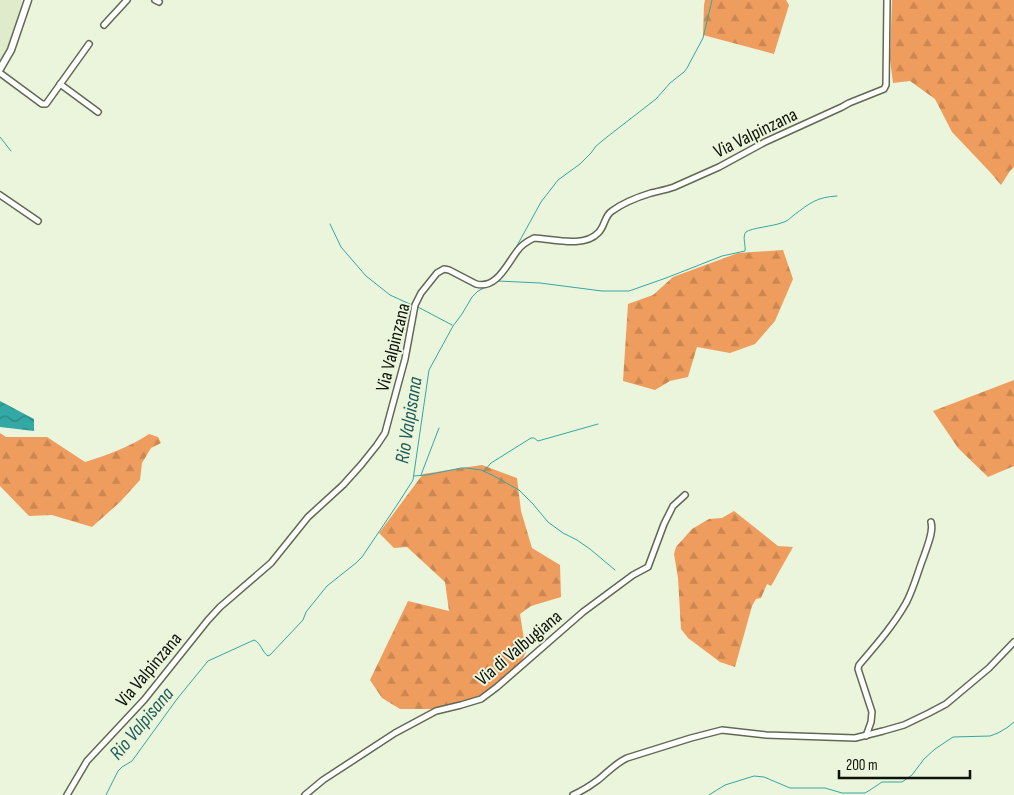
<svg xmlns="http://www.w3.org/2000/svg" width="1014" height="795" viewBox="0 0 1014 795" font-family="'Sofia Sans Condensed',sans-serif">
<defs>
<pattern id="forest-firs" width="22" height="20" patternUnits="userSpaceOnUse" patternTransform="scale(1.25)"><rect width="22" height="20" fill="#ef9d5e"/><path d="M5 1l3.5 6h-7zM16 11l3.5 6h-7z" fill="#cc8650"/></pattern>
<pattern id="water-waves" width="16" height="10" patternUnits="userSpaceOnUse" patternTransform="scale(1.25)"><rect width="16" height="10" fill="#33a8a4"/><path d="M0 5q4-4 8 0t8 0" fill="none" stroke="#2a8784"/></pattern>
</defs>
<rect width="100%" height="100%" fill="#ebf5dc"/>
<polygon fill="#dfebcb" points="0,0 22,0 9,45 0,60"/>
<g fill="url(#forest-firs)">
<polygon points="705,0 786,0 789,5 774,54 703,35 704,5"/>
<polygon points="892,0 1014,0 1014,167 1010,171 1001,185 990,172 952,132 935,99 910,81 893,83 890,59"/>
<polygon points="783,250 793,279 775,321 755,344 730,353 697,347 688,377 670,381 655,390 623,381 628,304 653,295 673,277 738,253"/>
<polygon points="1014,380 1014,466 988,477 958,448 933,411"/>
<path d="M0,433L6,437H47L85,462C108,455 129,447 149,434L158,437L161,443L151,448L142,463L140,480L120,502L92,527L52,515L29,516L0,486Z"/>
<polygon points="482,465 517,478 521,511 532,548 560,565 561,597 531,606 520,614 526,652 516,673 479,697 438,709 400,709 382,698 370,680 408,601 449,611 445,582 407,547 394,548 379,533 423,474"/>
<polygon points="734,511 778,546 793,547 771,586 767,584 761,598 756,599 752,606 735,667 720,662 688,638 681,629 678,578 674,554 676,547 692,529 709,519 722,518"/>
</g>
<polygon fill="url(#water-waves)" points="0,401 34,419 34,431 0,427"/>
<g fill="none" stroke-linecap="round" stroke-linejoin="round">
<g stroke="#33a8a4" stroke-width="1">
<polyline points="0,137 11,151"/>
<polyline points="330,224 341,247 366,276 390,295 412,305"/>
<polyline points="513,253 541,202 558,180 580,164 591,153 596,146 607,137 656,99 670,83 684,72 687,68 703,38 712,0"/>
<path d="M498,281L540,283L602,291H629L666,278L722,256L745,251C746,246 742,236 746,232C751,228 774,226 781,223C787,222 790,218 794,215C810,203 817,197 837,196"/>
<polyline points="416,306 452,325"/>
<polyline points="484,471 491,463 531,438 534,438 538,441 598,424"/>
<polyline points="421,475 439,428"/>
<polyline points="414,476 427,475 461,468 467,468 481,470 492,475 519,490 533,504 548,522 563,533 577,540 590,549 615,570"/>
<path d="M106,795L118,771L122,767L132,761L177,699L208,661L254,640C261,643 262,652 268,656L270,655L303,620L306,612L327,586L356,563L362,557L399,502L413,480L429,370L453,326L462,314L472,297L478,291L496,282"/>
<polyline points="709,795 725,785 754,776 764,777 790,788 825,788 842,793 865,793 870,790 882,782 902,782 912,775 924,759 935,749 953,737 990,736 998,733 1008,727 1014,722"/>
</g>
<defs>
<g id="minor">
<polyline points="155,0 159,2"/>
<polyline points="104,25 127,0"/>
<polyline points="0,73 42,104 46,104 89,44"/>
<polyline points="60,84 98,112"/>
<polyline points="0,195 38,221"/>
<path d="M866,736L871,722L872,712L858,669L859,665C876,645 893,626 906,603C914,588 918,571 924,556C927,546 934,532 931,522"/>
<path d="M67,795L87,761L144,700L208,620L220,607L271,563L308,517L343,485L361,465L377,445L385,433L389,418L405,359L415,305L421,293L437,273L444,269L449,270L476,284C497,290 508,262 518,250C522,244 528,241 534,238C553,239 584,248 598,233C605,227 604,216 612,211C623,203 638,197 651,193C659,191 666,190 674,187L719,167L765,142L842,107L849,103L884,89L886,85L887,0"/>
<polyline points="305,795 323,780 395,733 436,711 461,705 481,699 497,687 583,612 633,575 648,567 664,524 673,506 685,495"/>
<path d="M573,795C582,791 590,786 598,780C608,772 616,763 627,758L691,738L722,730L766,735L855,738L883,731L904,725L929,713L946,704L989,668L1014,642"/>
</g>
<polyline id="major" points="0,69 11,50 28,0"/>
</defs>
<use href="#minor" stroke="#616953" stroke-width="8"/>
<use href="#major" stroke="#616953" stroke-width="9"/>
<use href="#minor" stroke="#fff" stroke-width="5"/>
<use href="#major" stroke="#fff" stroke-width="6"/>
</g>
<g text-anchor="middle" stroke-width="4" stroke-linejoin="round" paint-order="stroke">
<g font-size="19" fill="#0f120a" stroke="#ebf5dc">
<text transform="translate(755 132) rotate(-26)" y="7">Via Valpinzana</text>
<text transform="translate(392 347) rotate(-76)" y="7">Via Valpinzana</text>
<text transform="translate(518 647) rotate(-40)" y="7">Via di Valbugiana</text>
<text transform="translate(148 669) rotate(-50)" y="7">Via Valpinzana</text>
</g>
<g font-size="20" font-style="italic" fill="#1e5c5a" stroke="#ebf5dc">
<text transform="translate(408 420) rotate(-81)" y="7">Rio Valpisana</text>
<text transform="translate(141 723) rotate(-50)" y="7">Rio Valpisana</text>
</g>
</g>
<path d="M839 770v8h131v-8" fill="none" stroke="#0f120a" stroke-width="2.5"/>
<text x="846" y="770" font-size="15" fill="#0f120a" stroke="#ebf5dc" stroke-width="4" paint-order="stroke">200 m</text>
</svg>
